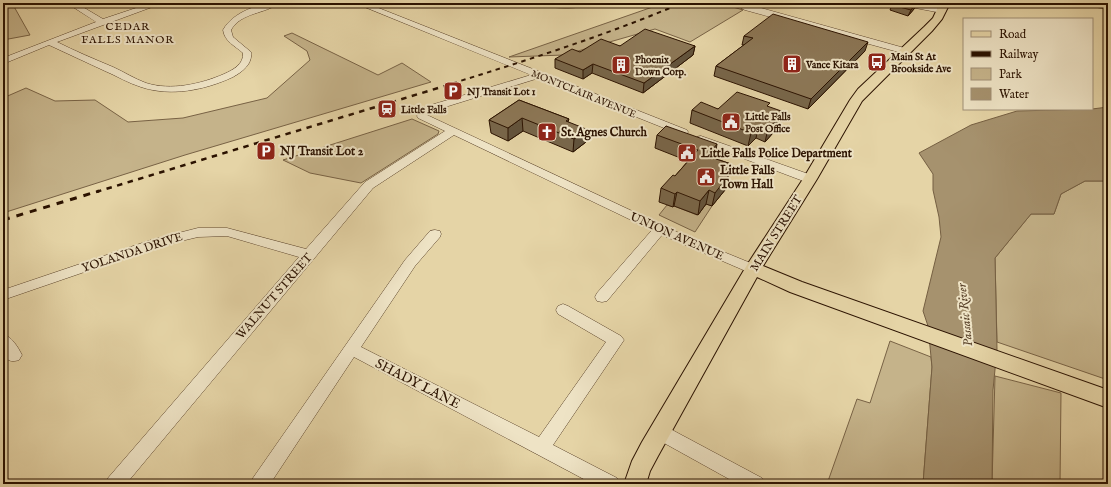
<svg xmlns="http://www.w3.org/2000/svg" width="1111" height="487" viewBox="0 0 1111 487" font-family="'IM FELL English',serif">
<rect width="100%" height="100%" fill="#e5d4a6"/>
<filter id="stains"><feTurbulence type="fractalNoise" baseFrequency=".005" numOctaves="4"/><feColorMatrix values="0 0 0 0 .2 0 0 0 0 .09 0 0 0 0 .02 0 0 0 .5 -.17"/></filter>
<radialGradient id="worn" r=".72"><stop offset=".6" stop-color="#630" stop-opacity="0"/><stop offset="1" stop-color="#630" stop-opacity=".3"/></radialGradient>
<g fill="#c5b38a" stroke="#786245">
<polygon points="3,3 12,3 30,35 3,40"/>
<polygon points="664,3 720,3 743,10 690,42 655,29 564,55 509,57"/>
<polygon points="292,33 378,75 402,63 431,82 185,155 3,213 3,98 26,88 55,101 95,100 128,122 183,118 267,98 310,60 307,51 284,36"/>
<polygon points="412,119 439,131 438,134 361,183 310,173 283,160"/>
<polygon points="1085,181 1108,181 1108,380 997,342 995,258 1031,214 1054,214 1061,194"/>
<polygon points="706,204 712,206 695,232 659,215 667,205 673,207 674,206 697,215"/>
<polygon points="890,341 931,357 932,367 923,484 827,484 857,399 870,403"/>
<polygon points="995,376 1061,393 1060,484 992,484"/>
</g>
<polygon fill="#a6926e" stroke="#755f42" points="1108,107 1108,181 1085,181 1061,194 1054,214 1031,214 995,258 997,349 993,390 992,484 923,484 932,367 928,326 923,311 941,237 939,217 933,190 933,174 919,153 971,125 1017,111 1092,109"/>
<g fill="none" stroke-linecap="round" stroke-linejoin="round">
<defs>
<g id="minor">
<path d="M67,3H76L103,19L151,3H163L57,42C75,51 94,59 113,67C124,72 135,79 146,83C171,91 201,84 224,74C233,70 244,64 243,53C234,45 225,42 223,30C233,12 259,3 279,3C266,14 241,12 231,30L233,37L251,52C253,64 242,72 233,77C205,90 171,97 141,87C128,83 117,76 105,71C86,62 68,54 49,45L3,64V58L96,22Z"/>
<polygon points="355,3 366,3 687,130 688,132 687,134 679,134 539,78 429,112 427,115 692,239 758,266 760,269 758,272 753,274 748,272 662,235 607,301 602,302 597,301 595,297 597,293 652,230 454,135 373,188 126,484 105,484 108,478 299,257 227,236 198,237 160,246 3,300 3,290 151,240 198,228 227,228 306,249 365,182 445,131 418,118 417,116 421,108 531,75"/>
<path d="M523,3H591C580,12 541,6 527,5Z"/>
<polygon points="732,3 743,3 908,49 909,51 908,53 902,53 745,10"/>
<polygon points="895,3 912,3 942,9 946,11 942,13 899,5"/>
<polygon points="1076,3 1108,5 1108,9 1080,5"/>
<polygon points="701,136 814,176 816,179 814,182 806,182 697,141 696,139 697,137"/>
<polygon points="435,230 440,231 441,234 440,237 415,266 361,347 539,437 606,342 558,314 556,310 558,306 563,304 568,306 621,336 624,340 553,445 617,478 620,484 593,484 354,357 270,484 250,484 253,478 405,260 430,231"/>
<path d="M3,334C12,337 18,347 22,355L19,360C1,366 3,346 3,334Z"/>
<polygon points="661,424 762,478 765,484 738,484 655,438 652,432 655,426"/>
</g>
<polygon id="major" points="940,3 950,3 942,19 932,31 862,101 817,179 763,266 802,282 1108,390 1108,408 790,292 757,277 658,456 650,471 646,484 624,484 632,461 642,442 747,265 803,179 850,100 858,89 924,27 933,18"/>
</defs>
<use href="#minor" stroke="#5a422a" stroke-width="1"/>
<use href="#major" stroke="#2b1200" stroke-width="2"/>
<use href="#minor" fill="#eee3c5" fill-rule="evenodd"/>
<use href="#major" fill="#e5d4a6" fill-rule="evenodd"/>
<path stroke="#2b1200" stroke-width="2" stroke-dasharray="4.5 4.5" stroke-linecap="butt" d="M444,86C525,61 604,36 682,3"/>
<polyline stroke="#2b1200" stroke-width="2.5" stroke-dasharray="5.5 5.5" stroke-linecap="butt" points="96,192 448,85"/>
<polyline stroke="#2b1200" stroke-width="3" stroke-dasharray="7 7" stroke-linecap="butt" points="3,220 99,191"/>
</g>
<g fill="#78664a" stroke="#2b1200">
<polygon points="916,3 914,9 908,16 890,10 892,5"/>
<polygon points="744,36 865,51 808,109 714,76 716,66 744,45 742,45"/>
<polygon points="620,46 695,46 693,55 643,93 592,73 583,79 555,68 555,59 580,52"/>
<polygon points="519,100 569,119 568,122 586,142 573,152 523,131 508,141 491,133 489,120"/>
<polygon points="769,107 780,125 765,142 756,138 748,146 690,123 692,110"/>
<polygon points="666,126 715,157 714,158 731,164 725,190 712,206 706,204 698,215 674,206 673,207 659,202 661,188 675,176 688,161 655,148 657,135"/>
</g>
<g fill="#62533c" stroke="#2b1200">
<polygon points="916,3 914,9 908,16 911,10"/>
<polygon points="868,42 865,51 808,109 811,99"/>
<polygon points="695,46 693,55 643,93 644,83"/>
<polygon points="593,64 592,73 583,79 583,70"/>
<polygon points="784,112 780,125 765,142 768,129"/>
<polygon points="522,118 523,131 508,141 508,128"/>
<polygon points="759,125 756,138 748,146 751,133"/>
<polygon points="586,129 586,142 573,152 574,139"/>
<polygon points="717,144 715,157 704,169 707,156"/>
<polygon points="731,164 725,190 712,206 715,193 723,174"/>
<polygon points="709,190 706,204 698,215 700,201"/>
<polygon points="677,192 674,206 673,207 675,194"/>
</g>
<g fill="#8c7756" stroke="#2b1200">
<polygon points="894,3 916,3 911,10 892,5"/>
<polygon points="773,14 868,42 811,99 716,66 753,38 744,36"/>
<polygon points="645,29 695,46 644,83 593,64 583,70 555,59 572,49 580,52 601,39 620,46"/>
<polygon points="737,92 770,103 767,106 784,112 768,129 759,125 751,133 692,110 701,102 718,109"/>
<polygon points="519,100 569,119 566,121 586,129 574,139 522,118 508,128 489,120"/>
<polygon points="666,126 717,144 707,156 731,164 723,174 728,176 715,193 709,190 700,201 677,192 675,194 661,188 673,175 675,176 698,150 657,135"/>
</g>
<defs>
<symbol id="bus-square" viewBox="-11 -11 22 22"><rect x="-9" y="-9" width="18" height="18" rx="4" fill="#8f2418" stroke="#eee3c5"/><path d="M-5-6H5V4H4V6H2V4H-2V6H-4V4H-5ZM-3.5-4V0h7V-4ZM-3.5 1.2v1.5H-2V1.2ZM2 1.2v1.5H3.5V1.2Z" fill="#fff"/></symbol>
<symbol id="building-square" viewBox="-11 -11 22 22"><rect x="-9" y="-9" width="18" height="18" rx="4" fill="#8f2418" stroke="#eee3c5"/><path d="M-4-6H4V6H1V3H-1V6H-4ZM-2.5-4.3h1.7v1.8h-1.7ZM.8-4.3h1.7v1.8H.8ZM-2.5-1h1.7V.8h-1.7ZM.8-1h1.7V.8H.8Z" fill="#fff"/></symbol>
<symbol id="parking-square" viewBox="-11 -11 22 22"><rect x="-9" y="-9" width="18" height="18" rx="4" fill="#8f2418" stroke="#eee3c5"/><path d="M-3.5-5.5H1a3.5 3.5 0 0 1 0 7H-1V5.5H-3.5ZM-1-3.4V-.6H.8a1.4 1.4 0 0 0 0-2.8Z" fill="#fff"/></symbol>
<symbol id="station-square" viewBox="-11 -11 22 22"><rect x="-9" y="-9" width="18" height="18" rx="4" fill="#8f2418" stroke="#eee3c5"/><path d="M-3-6H3Q5-6 5-4V2Q5 4 3 4L4.5 6H3L1.5 4h-3L-3 6H-4.5L-3 4Q-5 4-5 2V-4Q-5-6-3-6ZM-3.5-4v3h7v-3ZM-3.5 1v1.5H-2V1ZM2 1v1.5H3.5V1Z" fill="#fff"/></symbol>
<symbol id="civic-square" viewBox="-11 -11 22 22"><rect x="-9" y="-9" width="18" height="18" rx="4" fill="#8f2418" stroke="#eee3c5"/><path d="M-.6-6.5H3V-4.5H.6V-3L4-1V1h2V6H-6V1h2V-1L-.6-3ZM-1.2 2.5V6h2.4V2.5Z" fill="#fff"/></symbol>
<symbol id="church-square" viewBox="-11 -11 22 22"><rect x="-9" y="-9" width="18" height="18" rx="4" fill="#8f2418" stroke="#eee3c5"/><path d="M-1.2-6h2.4v3.5h3.3v2.4h-3.3V6h-2.4V-.1h-3.3v-2.4h3.3Z" fill="#fff"/></symbol>
</defs>
<g fill-rule="evenodd">
<use href="#bus-square" x="866" y="51" width="22" height="22"/>
<use href="#building-square" x="781" y="53" width="22" height="22"/>
<use href="#building-square" x="610" y="54" width="22" height="22"/>
<use href="#parking-square" x="442" y="80" width="22" height="22"/>
<use href="#station-square" x="376" y="98" width="22" height="22"/>
<use href="#civic-square" x="720" y="111" width="22" height="22"/>
<use href="#church-square" x="536" y="121" width="22" height="22"/>
<use href="#parking-square" x="255" y="140" width="22" height="22"/>
<use href="#civic-square" x="676" y="142" width="22" height="22"/>
<use href="#civic-square" x="695" y="166" width="22" height="22"/>
</g>
<g text-anchor="middle" stroke-width="4" stroke-linejoin="round" paint-order="stroke">
<g font-size="10" font-weight="bold" fill="#2b1200" stroke="#eee3c5" text-anchor="start">
<text x="891" y="60">Main St At<tspan x="891" dy="12">Brookside Ave</tspan></text>
<text x="635" y="63">Phoenix<tspan x="635" dy="12">Down Corp.</tspan></text>
<text x="806" y="68">Vance Kitara</text>
<text x="467" y="95">NJ Transit Lot 1</text>
<text x="401" y="113">Little Falls</text>
<text x="745" y="120">Little Falls<tspan x="745" dy="12">Post Office</tspan></text>
</g>
<g font-size="10" fill="#2b1200" stroke="#eee3c5">
<text transform="translate(584 93) rotate(22)" y="4">MONTCLAIR AVENUE</text>
</g>
<g font-size="11" letter-spacing="1" fill="#2b1200" stroke="#eee3c5">
<text x="128" y="30">CEDAR<tspan x="128" dy="13">FALLS MANOR</tspan></text>
</g>
<g font-size="12" font-weight="bold" fill="#2b1200" stroke="#eee3c5" text-anchor="start">
<text x="561" y="136">St. Agnes Church</text>
<text x="280" y="155">NJ Transit Lot 2</text>
<text x="701" y="157">Little Falls Police Department</text>
<text x="720" y="174">Little Falls<tspan x="720" dy="14">Town Hall</tspan></text>
</g>
<g font-size="12" fill="#2b1200" stroke="#eee3c5">
<text transform="translate(776 233) rotate(-58)" y="4">MAIN STREET</text>
<text transform="translate(677 236) rotate(24)" y="4">UNION AVENUE</text>
<text transform="translate(132 252) rotate(-18)" y="4">YOLANDA DRIVE</text>
<text transform="translate(274 296) rotate(-49)" y="4">WALNUT STREET</text>
</g>
<g font-size="13" font-style="italic" fill="#5c452c" stroke="#eee3c5">
<text transform="translate(964 315) rotate(-96)" y="5">Passaic River</text>
</g>
<g font-size="14" fill="#2b1200" stroke="#eee3c5">
<text transform="translate(418 383) rotate(27)" y="5">SHADY LANE</text>
</g>
</g>
<rect width="1111" height="487" fill="none" stroke="#e5d4a6" stroke-width="16"/>
<rect x="4" y="4" width="1103" height="479" fill="none" stroke="#2b1200" stroke-width="2"/>
<rect x="8" y="8" width="1095" height="471" fill="none" stroke="#2b1200"/>
<rect x="963" y="18" width="130" height="92" fill="#eee3c5" stroke="#a08f76"/>
<rect x="971" y="31" width="20" height="6" fill="#e5d4a6" stroke="#a08f76"/>
<text x="999" y="38" font-size="12" fill="#2b1200">Road</text>
<rect x="971" y="51" width="20" height="6" fill="#2b1200" stroke="#a08f76"/>
<text x="999" y="58" font-size="12" fill="#2b1200">Railway</text>
<rect x="971" y="68" width="20" height="12" fill="#c5b38a" stroke="#a08f76"/>
<text x="999" y="78" font-size="12" fill="#2b1200">Park</text>
<rect x="971" y="88" width="20" height="12" fill="#a6926e" stroke="#a08f76"/>
<text x="999" y="98" font-size="12" fill="#2b1200">Water</text>
<rect width="100%" height="100%" filter="url(#stains)"/>
<rect width="100%" height="100%" fill="url(#worn)"/>
</svg>
